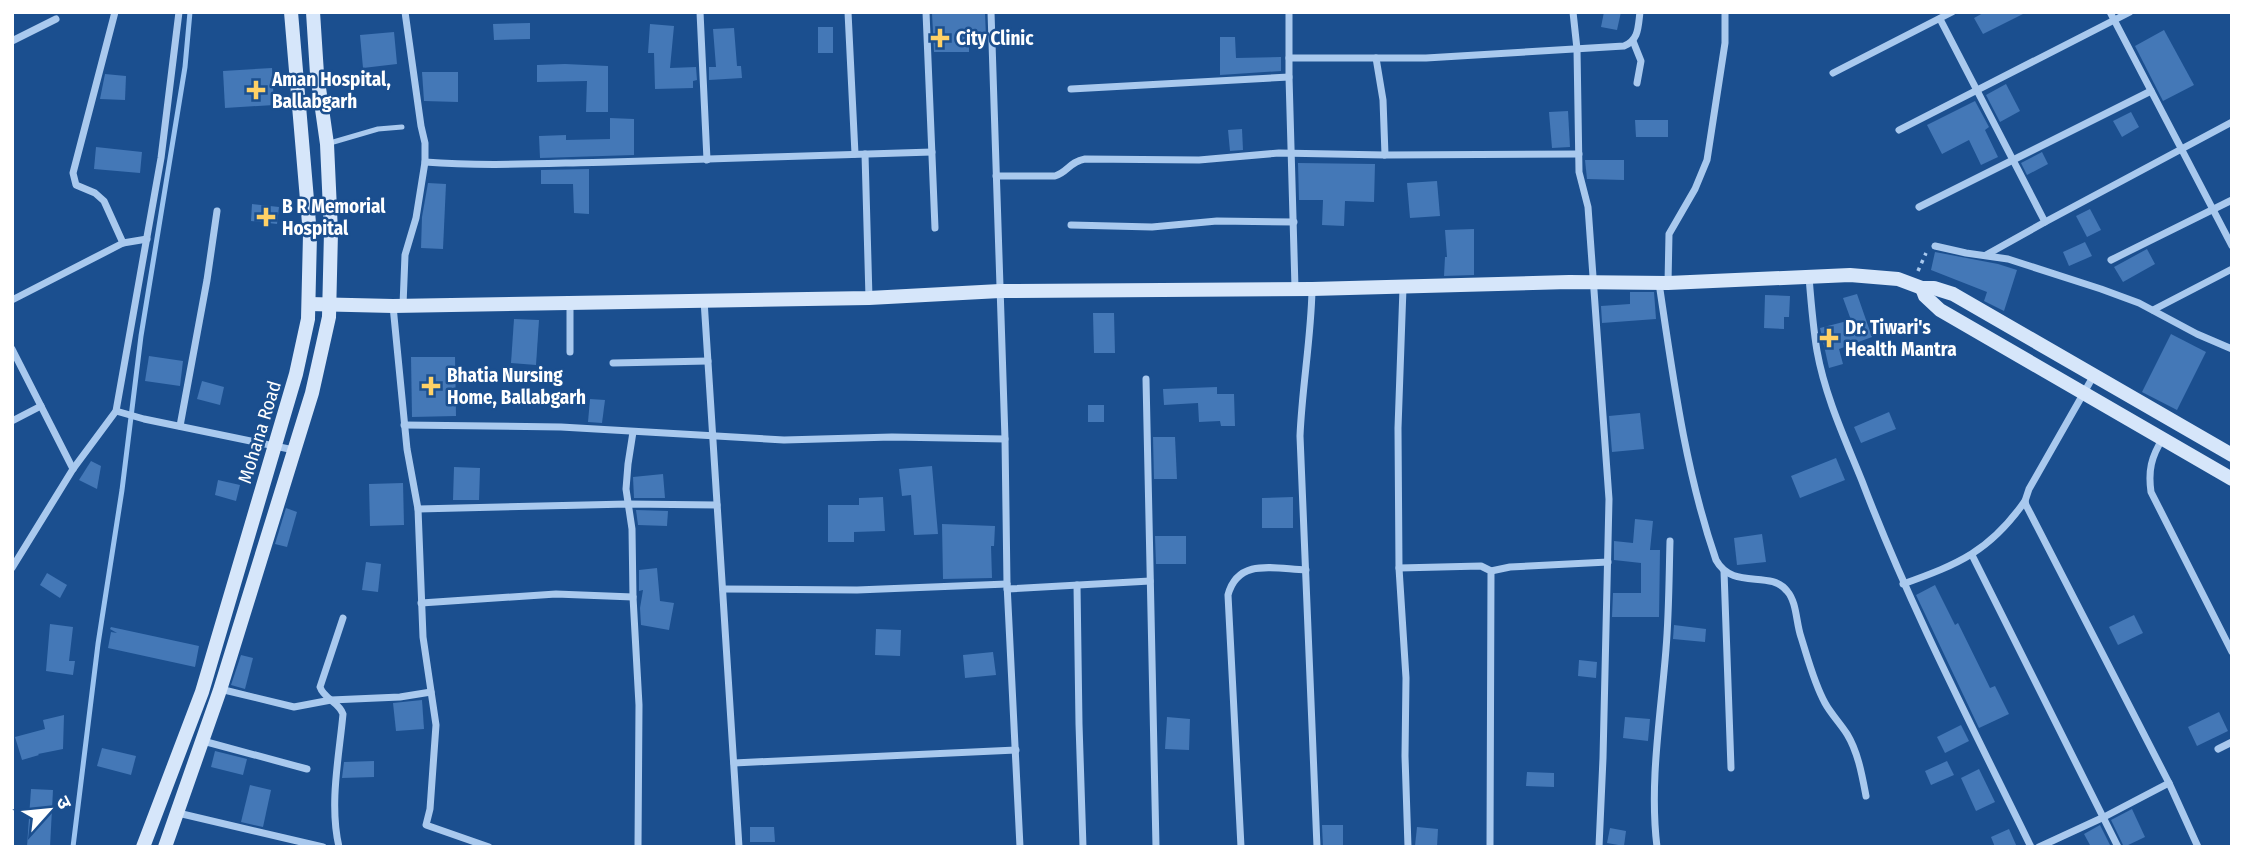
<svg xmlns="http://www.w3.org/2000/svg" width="2244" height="859" viewBox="0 0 2244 859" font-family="'Fira Sans Condensed','Noto Sans Devanagari',sans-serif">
<rect width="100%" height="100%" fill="#1b4f8f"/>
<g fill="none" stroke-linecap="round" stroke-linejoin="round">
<polyline stroke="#9cc4f0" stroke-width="5" points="73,847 98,644 122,490 141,336 185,67 190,12"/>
</g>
<g fill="#4478b7">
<polygon points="1604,12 1621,12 1617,30 1601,27"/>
<polygon points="1985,12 2027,12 1983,34 1974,18"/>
<polygon points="932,13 985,14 986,37 969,37 969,52 934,52"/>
<polygon points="530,23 530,39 494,40 493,24"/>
<polygon points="650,24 674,26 670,68 696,67 697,80 693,81 693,88 655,89 654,53 648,53"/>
<rect x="818" y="27" width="15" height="26"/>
<polygon points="734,28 737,66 741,66 742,78 709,80 709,67 716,67 713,29"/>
<polygon points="2164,30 2194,85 2163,101 2135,46"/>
<polygon points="394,32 397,64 363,68 360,35"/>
<polygon points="1220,37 1235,37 1236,58 1281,57 1281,71 1220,75"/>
<polygon points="565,64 608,66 608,112 586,112 587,81 537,82 537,65"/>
<polygon points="272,68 274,105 225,108 223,71"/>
<polygon points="422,72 458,72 458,102 424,101"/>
<polygon points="105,74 126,76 125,100 100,99"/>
<polygon points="2006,84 2020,111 2000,122 1986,95"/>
<polygon points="1975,101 1989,127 1985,130 1998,157 1981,165 1969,140 1942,154 1927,125"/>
<polygon points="1568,111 1570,147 1552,148 1549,112"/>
<polygon points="2131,112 2139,127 2122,137 2113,121"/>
<polygon points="610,118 634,119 634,155 540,158 539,136 566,135 566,140 610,139"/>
<polygon points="1635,120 1668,120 1668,137 1636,137"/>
<polygon points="1242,129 1243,150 1230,151 1228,130"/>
<polygon points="96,147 142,152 140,173 94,169"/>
<polygon points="2042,152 2048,164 2027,175 2021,163"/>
<polygon points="1585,160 1624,160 1624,180 1587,179"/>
<polygon points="1298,163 1375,164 1374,202 1345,201 1344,226 1322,225 1323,200 1299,200"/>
<polygon points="589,169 589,214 574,213 573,184 541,184 541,170"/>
<polygon points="1437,181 1440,216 1410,218 1407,183"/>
<polygon points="428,183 446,184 443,249 421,248 422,217"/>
<polygon points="252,204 279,207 277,224 251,221"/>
<polygon points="2090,209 2101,230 2087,237 2076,216"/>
<polygon points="1474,229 1474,275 1444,276 1445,257 1447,257 1445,230"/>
<polygon points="2085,242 2092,256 2069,266 2063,252"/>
<polygon points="2147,249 2155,264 2123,282 2114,267"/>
<polygon points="1935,252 1998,264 2017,270 2004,311 1984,301 1987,292 1931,270"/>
<polygon points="1630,292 1654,292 1656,319 1602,323 1601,306 1630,304"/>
<polygon points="1857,294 1872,337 1839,349 1843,364 1829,368 1820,328 1851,320 1843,298"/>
<polygon points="1765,295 1790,296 1789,317 1784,317 1784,329 1764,328"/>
<polygon points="1093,313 1114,313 1115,353 1094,353"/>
<polygon points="514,319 539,320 536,365 511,363"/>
<polygon points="2171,334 2206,352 2177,410 2142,392"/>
<polygon points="149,356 183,361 180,386 145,381"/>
<polygon points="411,357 455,357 456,416 412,417"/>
<polygon points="202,381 224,387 220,405 197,399"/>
<polygon points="1217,387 1217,394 1234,394 1235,426 1221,426 1220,421 1199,422 1198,403 1164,405 1163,389"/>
<polygon points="590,399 605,400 602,423 588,422"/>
<rect x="1088" y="405" width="16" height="17"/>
<polygon points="1889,412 1896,429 1861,443 1854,427"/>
<polygon points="1640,413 1644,449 1612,452 1609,416"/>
<polygon points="1153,437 1175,437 1177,479 1154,479"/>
<polygon points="1836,458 1845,480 1800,498 1791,476"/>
<polygon points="91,461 101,466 97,489 79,480"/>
<polygon points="932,466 938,534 914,535 911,495 902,496 899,469"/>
<polygon points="454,467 480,468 479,500 453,500"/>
<polygon points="663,474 665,498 634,498 633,477"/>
<polygon points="218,480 240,485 236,501 215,495"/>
<polygon points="403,483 404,525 370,526 369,484"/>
<polygon points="883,497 885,531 854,532 854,542 828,542 828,505 859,505 859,498"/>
<polygon points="1293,497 1293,528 1262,528 1262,498"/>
<polygon points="286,508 297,512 287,547 275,544"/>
<polygon points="636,510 668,511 667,526 638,525"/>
<polygon points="1635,519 1653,521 1650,550 1660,550 1659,617 1612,617 1613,593 1641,593 1641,563 1614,560 1614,541 1633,543"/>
<polygon points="942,524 995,526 994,546 991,546 992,578 943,579"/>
<polygon points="1762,534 1766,562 1737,565 1734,538"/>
<polygon points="1155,536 1186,536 1186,564 1156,564"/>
<polygon points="366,562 381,564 378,592 362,590"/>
<polygon points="657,568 660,601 674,603 669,630 641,625 640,608 643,590 639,591 639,570"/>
<polygon points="47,573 67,585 60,598 40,585"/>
<polygon points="1935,585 1955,625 1958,623 1990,688 1995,686 2009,714 1979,728 1916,595"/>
<polygon points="2134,615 2143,633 2118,645 2109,627"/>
<polygon points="50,624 73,627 69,661 75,661 73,675 46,671"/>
<polygon points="1674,625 1706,629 1705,642 1673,639"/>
<polygon points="111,627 199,646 195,667 108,648 111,632 117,633 110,629"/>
<polygon points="876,629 901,630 900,656 875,655"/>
<polygon points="993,652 996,675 965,678 963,655"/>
<polygon points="241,655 253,658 245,689 231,685"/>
<polygon points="1579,660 1597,662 1596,678 1578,676"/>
<polygon points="422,700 424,729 396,731 393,703"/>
<polygon points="2219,712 2228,731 2197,746 2188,727"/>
<polygon points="64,715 63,749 38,754 39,755 22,760 15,737 45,729 43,720"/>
<polygon points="1167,717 1190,719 1189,750 1165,749"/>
<polygon points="1625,717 1650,719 1648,741 1623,738"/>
<polygon points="1961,725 1969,741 1945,753 1937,737"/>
<polygon points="102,748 136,756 131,775 97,766"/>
<polygon points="215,751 247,759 243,775 211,767"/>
<polygon points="374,761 374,777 342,778 344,762"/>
<polygon points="1947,761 1954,775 1931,785 1925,771"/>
<polygon points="1979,769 1995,802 1976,811 1961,778"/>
<polygon points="1527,772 1554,773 1554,787 1526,786"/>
<polygon points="250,785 271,790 263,827 241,822"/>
<polygon points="31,789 53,790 50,847 27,847"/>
<polygon points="2132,809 2145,837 2124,847 2111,820"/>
<polygon points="1322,825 1343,825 1343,847 1323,847"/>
<polygon points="2100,825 2111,847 2091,847 2084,834"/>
<polygon points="750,827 774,827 775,842 750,842"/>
<polygon points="1417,827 1438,829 1437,847 1415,846"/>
<polygon points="1610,828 1626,831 1624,846 1607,843"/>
<polygon points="2009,829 2017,847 1995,847 1991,837"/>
</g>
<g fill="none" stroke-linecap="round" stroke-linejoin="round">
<polyline stroke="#a9c9ee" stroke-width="3.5" stroke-dasharray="3.5 5" stroke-linecap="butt" points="1918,271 1926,253"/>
<polyline stroke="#a9c9ee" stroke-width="5" points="330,143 378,129 402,127"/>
<g stroke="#a9c9ee" stroke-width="7">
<polyline points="115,12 73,173 76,185 95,193 104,201 123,243"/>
<polyline points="700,12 707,160"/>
<polyline points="848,12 855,154"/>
<polyline points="926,12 935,228"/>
<polyline points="991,12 1005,439 1007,584 1020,847"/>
<polyline points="1289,12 1289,77 1295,288"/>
<polyline points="1573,12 1577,49 1579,172 1588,207 1609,499 1603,758 1599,847"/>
<polyline points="2110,12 2232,246"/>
<polyline points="1940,19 2045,222"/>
<polyline points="12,41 56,19"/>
<polyline points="1633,41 1641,61 1637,83"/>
<path d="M1289,58H1426L1624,46C1639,40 1638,27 1640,12"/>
<polyline points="1376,58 1383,100 1385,155"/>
<polyline points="1833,73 1952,12"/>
<polyline points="1071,89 1289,77"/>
<polyline points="1899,130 2130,12"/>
<polyline points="865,154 869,298"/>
<path d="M425,162C487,167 550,163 612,162C719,159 825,155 932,152"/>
<path d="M996,176H1055C1068,172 1069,162 1085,159L1199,160L1279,153L1385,155L1579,154"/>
<polyline points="1919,207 2151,91"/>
<polyline points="1071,225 1152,227 1217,221 1294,222"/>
<polyline points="1935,246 1966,253 2008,259 2101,289 2139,303 2197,334 2232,349"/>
<polyline points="1986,255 2045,222 2232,122"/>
<polyline points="2111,260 2232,200"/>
<path d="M1809,277C1811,302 1813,327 1817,351C1825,396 1845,439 1862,481C1910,607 1972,726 2031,847"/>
<path d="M1659,283C1673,377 1685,470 1716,560C1733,591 1770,569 1787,591C1797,602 1796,623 1801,637C1808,659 1814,683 1825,703C1831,714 1840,723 1847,734C1858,752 1862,775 1866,796"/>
<polyline points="1668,283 1669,234 1695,189 1707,160 1725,43 1725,12"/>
<polyline points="1403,288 1398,428 1399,568 1406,678 1405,756 1408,847"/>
<path d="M1312,290C1311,339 1302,387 1300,436L1317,847"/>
<polyline points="12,300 123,243 147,239"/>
<polyline points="704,300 739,847"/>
<polyline points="570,303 570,352"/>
<polyline points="403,305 405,255 416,218 425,162 425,143 421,126 405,12"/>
<polyline points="393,306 407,449 418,509 423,637 436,725 430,809 426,825 489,847"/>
<polyline points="2153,310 2232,269"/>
<polyline points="12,349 73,469"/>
<polyline points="613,363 708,361"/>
<polyline points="2094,375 2029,489 2025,501 2026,505 2169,783 2198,847"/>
<polyline points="1146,379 1156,847"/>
<polyline points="116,411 144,419 294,450"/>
<polyline points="12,421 41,406"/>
<polyline points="404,425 561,427 784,440 892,437 1005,439"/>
<polyline points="180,426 207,280 217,211"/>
<polyline points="633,432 628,464 626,489 632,529 633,597 639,705 638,847"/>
<path d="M2163,438C2151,457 2148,471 2151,492L2232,652"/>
<polyline points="418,509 628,504 717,505"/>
<polyline points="1972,555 2118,847"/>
<polyline points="12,568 73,469 116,411 161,158 179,12"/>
<polyline points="1399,568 1481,566 1491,571 1490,847"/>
<polyline points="1491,571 1510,567 1608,562"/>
<polyline points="1724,571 1731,768"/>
<path d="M1903,584C1959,564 1990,551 2025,501"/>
<polyline points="1077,585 1079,724 1083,847"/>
<polyline points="723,589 857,590 1007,584"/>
<polyline points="1007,589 1150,581"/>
<polyline points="421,603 556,594 633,597"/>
<polyline points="220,689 294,707 331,700 400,697 431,692"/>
<polyline points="203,741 307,769"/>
<polyline points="2218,749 2232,742"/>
<polyline points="734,763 1016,750"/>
<polyline points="178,813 323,847"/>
<path d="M339,847C329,804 339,757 343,714C339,702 324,699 320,687L343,618"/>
<path d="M1241,847L1228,595C1238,557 1276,569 1306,570"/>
<path d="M1657,847C1649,782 1661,714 1666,649C1669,613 1669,577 1670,541"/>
<polyline points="2039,847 2104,817 2169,783"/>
</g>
<g stroke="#d6e6fa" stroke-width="14">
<polyline points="1922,288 1925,296 1940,310 2232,479"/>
<polyline points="309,304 393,306 869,298 1000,291 1312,289 1569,282 1668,283 1850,275 1898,279 1922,288 1934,288 1953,294 2232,455"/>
<polyline points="143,847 202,692 296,374 308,319 310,235 291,12"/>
<polyline points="165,847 220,690 312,393 329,317 331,232 327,144 317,74 313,12"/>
</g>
</g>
<g fill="#ffd166" stroke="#1b4f8f" stroke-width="2.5">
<path d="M936.5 27.5h7v7h7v7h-7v7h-7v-7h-7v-7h7z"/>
<path d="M252.5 79.5h7v7h7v7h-7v7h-7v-7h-7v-7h7z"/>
<path d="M262.5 206.5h7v7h7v7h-7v7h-7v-7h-7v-7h7z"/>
<path d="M1825.5 327.5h7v7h7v7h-7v7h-7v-7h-7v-7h7z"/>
<path d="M427.5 375.5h7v7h7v7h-7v7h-7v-7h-7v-7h7z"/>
</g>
<g text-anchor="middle" stroke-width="5" stroke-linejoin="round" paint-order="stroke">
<g font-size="19" font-weight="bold" fill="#fff" stroke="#1b4f8f" text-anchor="start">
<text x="956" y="45">City Clinic</text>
<text x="272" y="86">Aman Hospital,<tspan x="272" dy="22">Ballabgarh</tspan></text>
<text x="282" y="213">B R Memorial<tspan x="282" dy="22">Hospital</tspan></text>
<text x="1845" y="334">Dr. Tiwari's<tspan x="1845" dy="22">Health Mantra</tspan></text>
<text x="447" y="382">Bhatia Nursing<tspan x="447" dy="22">Home, Ballabgarh</tspan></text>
</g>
<g font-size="19" fill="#fff" stroke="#1b4f8f">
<text transform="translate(259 432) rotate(-73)" y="7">Mohana Road</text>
</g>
</g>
<rect width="2244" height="859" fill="none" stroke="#ffffff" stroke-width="28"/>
<g transform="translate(49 810) rotate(63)" stroke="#1b4f8f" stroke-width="5" paint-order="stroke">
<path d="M0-5L12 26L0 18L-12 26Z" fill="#ffffff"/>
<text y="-10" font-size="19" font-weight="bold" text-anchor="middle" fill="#ffffff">उ</text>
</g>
</svg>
